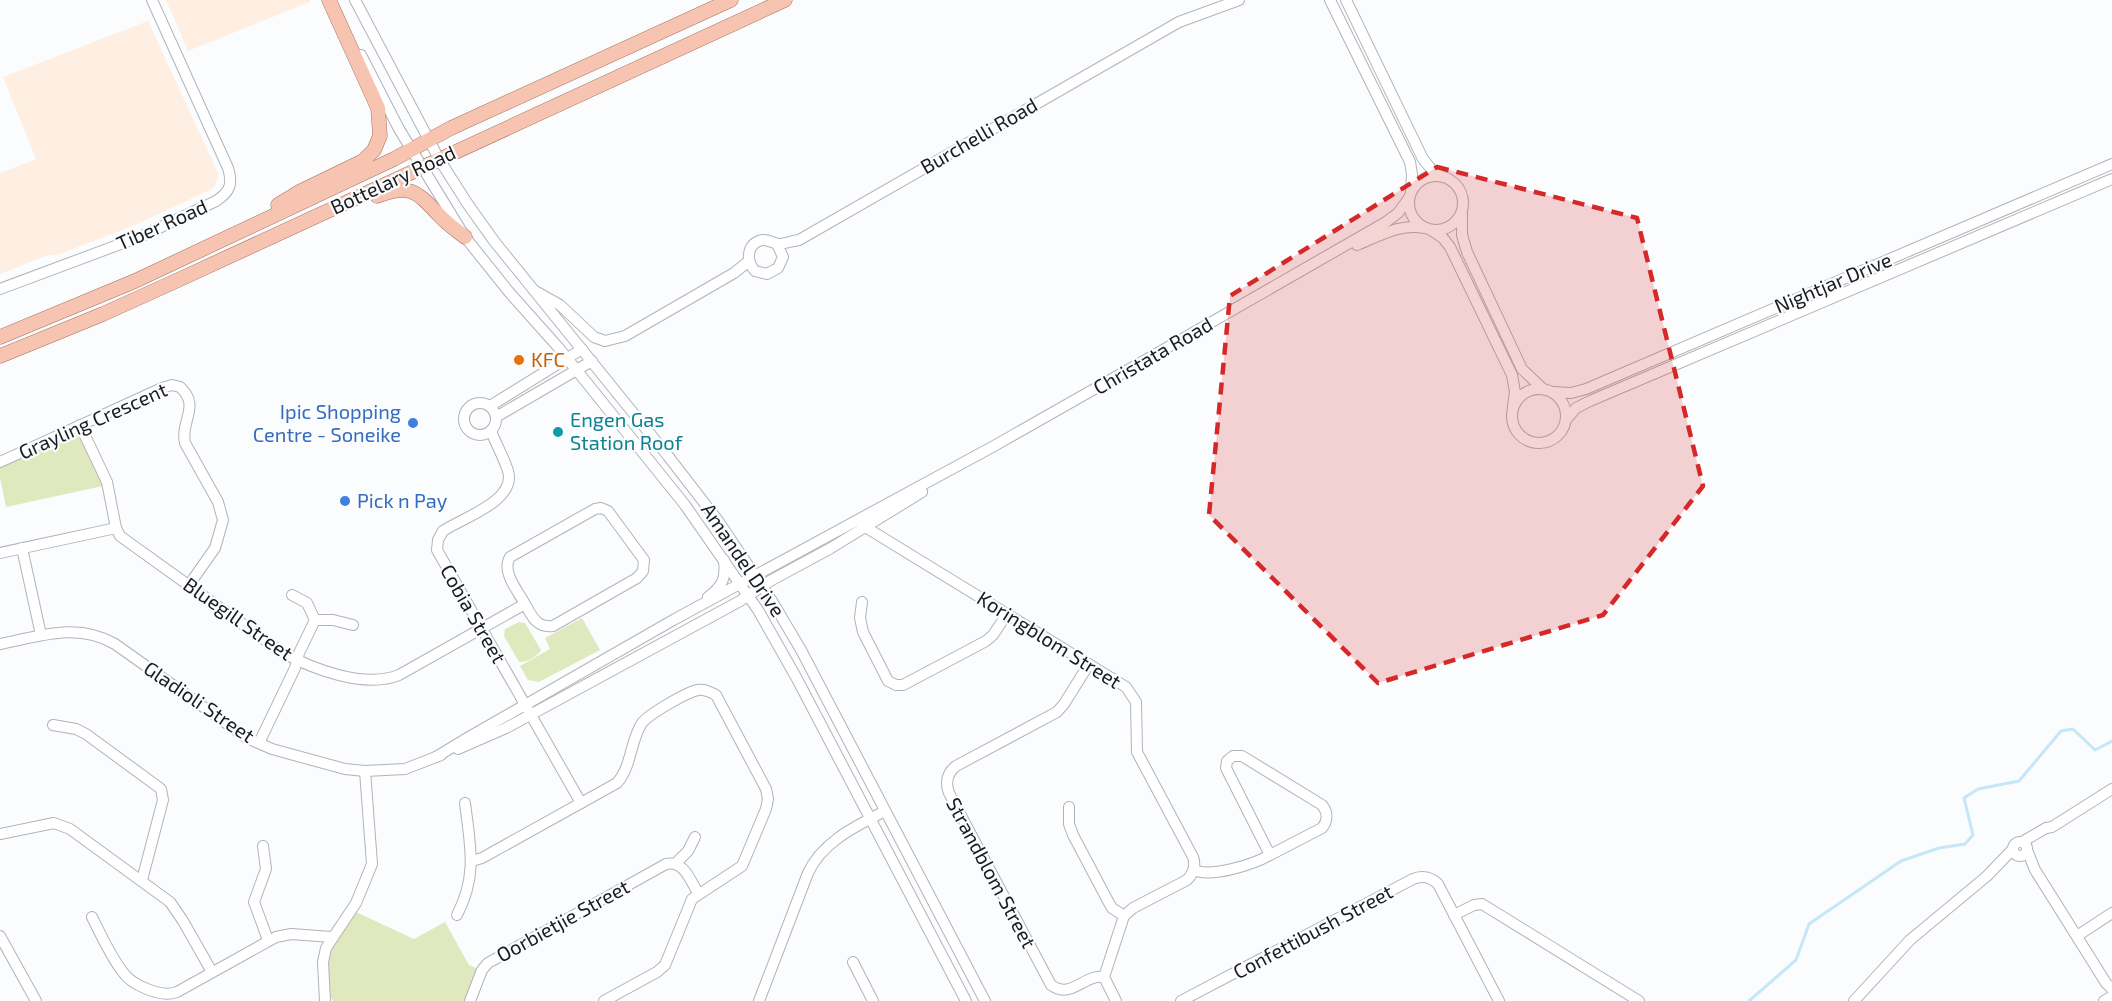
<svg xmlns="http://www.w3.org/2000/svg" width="2112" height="1001" viewBox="0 0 2112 1001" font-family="'Exo 2',sans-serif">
<rect width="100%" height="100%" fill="#fbfcfd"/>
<g fill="#feefe2">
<polygon points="166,0 310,0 310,2 188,51"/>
<polygon points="148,21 218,173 216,184 212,189 135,225 60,254 45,256 0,274 0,173 36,159 3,77"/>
</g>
<g fill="#e0e9be">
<polygon points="70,434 80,436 103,486 6,507 0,478 0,467"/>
<polygon points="582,618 600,650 539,682 528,680 520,666 550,649 545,638"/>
<path d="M519,622L525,623L541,650C538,656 526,663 519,662L504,636L505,629Z"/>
<path d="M356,912L414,939L445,922L469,965L478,969L466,1001H333C329,995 329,990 329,982C327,946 336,940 356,912Z"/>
</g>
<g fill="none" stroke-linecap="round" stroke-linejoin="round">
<polyline stroke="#c5e7f8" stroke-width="3" points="1749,1001 1796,960 1809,924 1901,861 1939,848 1965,844 1973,835 1964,798 1978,789 2019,781 2061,731 2073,729 2095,750 2112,741"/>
<defs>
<g id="minor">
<polyline points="355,0 439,159 467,203 494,241 668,456 719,522 772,601 801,650 985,1001"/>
<polyline points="1330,0 1410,162 1412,174 1411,192"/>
<polyline points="1346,0 1423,159 1432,170 1441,176"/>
<polyline points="361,55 399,129 465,237 509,292 558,347 685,505 758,610 796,677 966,1001"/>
<circle cx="1436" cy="203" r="27"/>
<polyline points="1462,214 1462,235 1467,252 1522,369 1542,388"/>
<polyline points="1431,230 1443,238 1450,247 1512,375 1515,392 1513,406"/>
<path d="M777,244L783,257L778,268L767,274L755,271C746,261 746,244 762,240C769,239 773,244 780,244C786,243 793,241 799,240L1179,22L1239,0"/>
<path d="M1357,245C1379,236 1400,223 1425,228"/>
<path d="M0,289L142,236L216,201C230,192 233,184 228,168L152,0"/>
<polyline points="537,292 560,305 594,337 605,341 625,336 734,273 749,261"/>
<circle cx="1539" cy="416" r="27"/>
<polyline points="1553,392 1571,393 1586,389 2112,164"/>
<circle cx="480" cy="419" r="16"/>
<polyline points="490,406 582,349"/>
<polyline points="496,417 592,361"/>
<polyline points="1566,420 1576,408 1590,401 2112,179"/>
<path d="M80,425L107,482L116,528L120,536L280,651C312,669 364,689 399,675L525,604C518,591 501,572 510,557L595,509L601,508L608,511L644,560L643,571L637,578L553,626C536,628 532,616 525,604"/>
<path d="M491,431C496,444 504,458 508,471C517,501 462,518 443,531L438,540L437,550L581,803"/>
<path d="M0,462L162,388L172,385L180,387C201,406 180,421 185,443L218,502L223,520L215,548L189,585"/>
<path d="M862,525L1126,687L1136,702L1137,752L1193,857C1196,866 1194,873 1187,880L1133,908L1124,916L1104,977L1116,1001"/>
<polyline points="22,548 41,635"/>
<polyline points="0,553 116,528"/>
<polyline points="292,595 307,603 315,620"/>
<path d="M708,597C723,586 726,578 724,560"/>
<polyline points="862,602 860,618 863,632 888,681 896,685 903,685 986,641 993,635 1007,614"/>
<path d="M0,644C40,636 78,622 115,644L247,738L272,749L345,769L365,771L405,769L441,755"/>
<path d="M1089,664L1064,704L1057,712L956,766C947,773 945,782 949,793L1051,985C1071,1000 1084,974 1104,977"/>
<polyline points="53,725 76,729 86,734 161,789 163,800 142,880"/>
<polyline points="259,743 295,668 299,653 315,620 333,620 353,625"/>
<polyline points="458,749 506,728 740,601 770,581 831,548 922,492"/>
<polyline points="436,757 469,737 675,619 994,446 1170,346 1386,222 1398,213 1409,198"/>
<polyline points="1069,807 1069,824 1073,835 1109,903 1112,908 1124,916"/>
<polyline points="0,834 54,823 70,829 170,902 183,921 212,972"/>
<circle cx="2020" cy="849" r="7"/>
<polyline points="2022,842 2046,828 2052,827 2112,789"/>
<polyline points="263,846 266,869 254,902 268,940"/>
<polyline points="2027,850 2035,870 2106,983 2112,989"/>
<path d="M472,861L482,858L617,783C632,766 630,741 642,723C649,714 687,692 698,690C705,689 710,692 716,695L766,789L768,799L766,809L742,866L692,899L665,965L657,972L604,1001"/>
<polyline points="676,863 688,851 695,837"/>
<path d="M1194,870C1212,878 1254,864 1270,855L1226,768L1227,761L1233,756H1242L1322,805C1328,812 1328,821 1322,828L1270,855"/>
<path d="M457,915C478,875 470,845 465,803"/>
<polyline points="1454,915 1474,905 1482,904 1639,1001"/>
<path d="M92,917C101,935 110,955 122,971C131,985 161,998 177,992L276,937L291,934L332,937"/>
<polyline points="0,936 36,1001"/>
<polyline points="2077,936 2112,913"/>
<polyline points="853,962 873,1001"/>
<polyline points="325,1001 323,962 326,948 356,903 372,864 365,771"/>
<path d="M470,1001L482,970L488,963L666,864C684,860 690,880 698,893"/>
<path d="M759,1001L808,873C822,842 856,826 885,811"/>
<path d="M1181,1001L1413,879C1422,875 1431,877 1438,884L1499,1001"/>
<polyline points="1854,1001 1910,940 1987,876 2013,849"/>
<polyline points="2104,1001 2112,996"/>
</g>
<g id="major">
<path d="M377,196C411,183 417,192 439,215C447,224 456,230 465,237"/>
<polyline points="278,205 301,191 363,161 374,150 380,136 378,108 329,0"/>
<polyline points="0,337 135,281 394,159 451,128 731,0"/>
<polyline points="0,356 103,314 176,281 785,0"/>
</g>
</defs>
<use href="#minor" stroke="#b0b3bb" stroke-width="12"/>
<use href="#major" stroke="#a5705c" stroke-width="15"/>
<use href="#minor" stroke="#fff" stroke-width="10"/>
<use href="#major" stroke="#f6c4b1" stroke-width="14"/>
</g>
<path fill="#d62828" fill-opacity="0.2" stroke="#d62828" stroke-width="4.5" stroke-dasharray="12 8" stroke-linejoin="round" d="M1437,167L1637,218L1703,486L1603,615L1378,683L1209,515L1230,296Z"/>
<circle fill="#e8710a" stroke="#fbfcfd" stroke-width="2" cx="519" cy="360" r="6"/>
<g fill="#3f7fe0" stroke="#fbfcfd" stroke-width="2">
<circle cx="413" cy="423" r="6"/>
<circle cx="345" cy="501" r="6"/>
</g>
<circle fill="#0f9aa8" stroke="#fbfcfd" stroke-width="2" cx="558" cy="432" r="6"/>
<g text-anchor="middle" stroke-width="4.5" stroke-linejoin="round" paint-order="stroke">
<g font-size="20" fill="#1a1b1e" stroke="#fbfcfd">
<text transform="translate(979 136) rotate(-30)" y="7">Burchelli Road</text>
<text transform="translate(393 180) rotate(-25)" y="7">Bottelary Road</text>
<text transform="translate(162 225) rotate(-24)" y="7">Tiber Road</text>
<text transform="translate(1833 283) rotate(-23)" y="7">Nightjar Drive</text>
<text transform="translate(1153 356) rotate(-30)" y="7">Christata Road</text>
<text transform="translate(93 421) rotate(-24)" y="7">Grayling Crescent</text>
<text transform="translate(743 560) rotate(56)" y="7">Amandel Drive</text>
<text transform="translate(473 614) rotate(60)" y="7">Cobia Street</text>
<text transform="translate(238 619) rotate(35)" y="7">Bluegill Street</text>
<text transform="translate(1049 640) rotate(32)" y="7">Koringblom Street</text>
<text transform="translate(199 702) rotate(34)" y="7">Gladioli Street</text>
<text transform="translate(991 873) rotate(62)" y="7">Strandblom Street</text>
<text transform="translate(563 921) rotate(-29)" y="7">Oorbietjie Street</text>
<text transform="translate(1313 932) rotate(-28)" y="7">Confettibush Street</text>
</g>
<g font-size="20" fill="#c56008" stroke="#fbfcfd" text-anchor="start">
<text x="531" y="367">KFC</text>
</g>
<g font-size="20" fill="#366cbe" stroke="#fbfcfd" text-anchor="end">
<text x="401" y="419">Ipic Shopping<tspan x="401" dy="23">Centre - Soneike</tspan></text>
<text x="357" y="508" text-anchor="start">Pick n Pay</text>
</g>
<g font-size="20" fill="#0d838f" stroke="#fbfcfd" text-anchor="start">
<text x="570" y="427">Engen Gas<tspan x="570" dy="23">Station Roof</tspan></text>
</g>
</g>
</svg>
